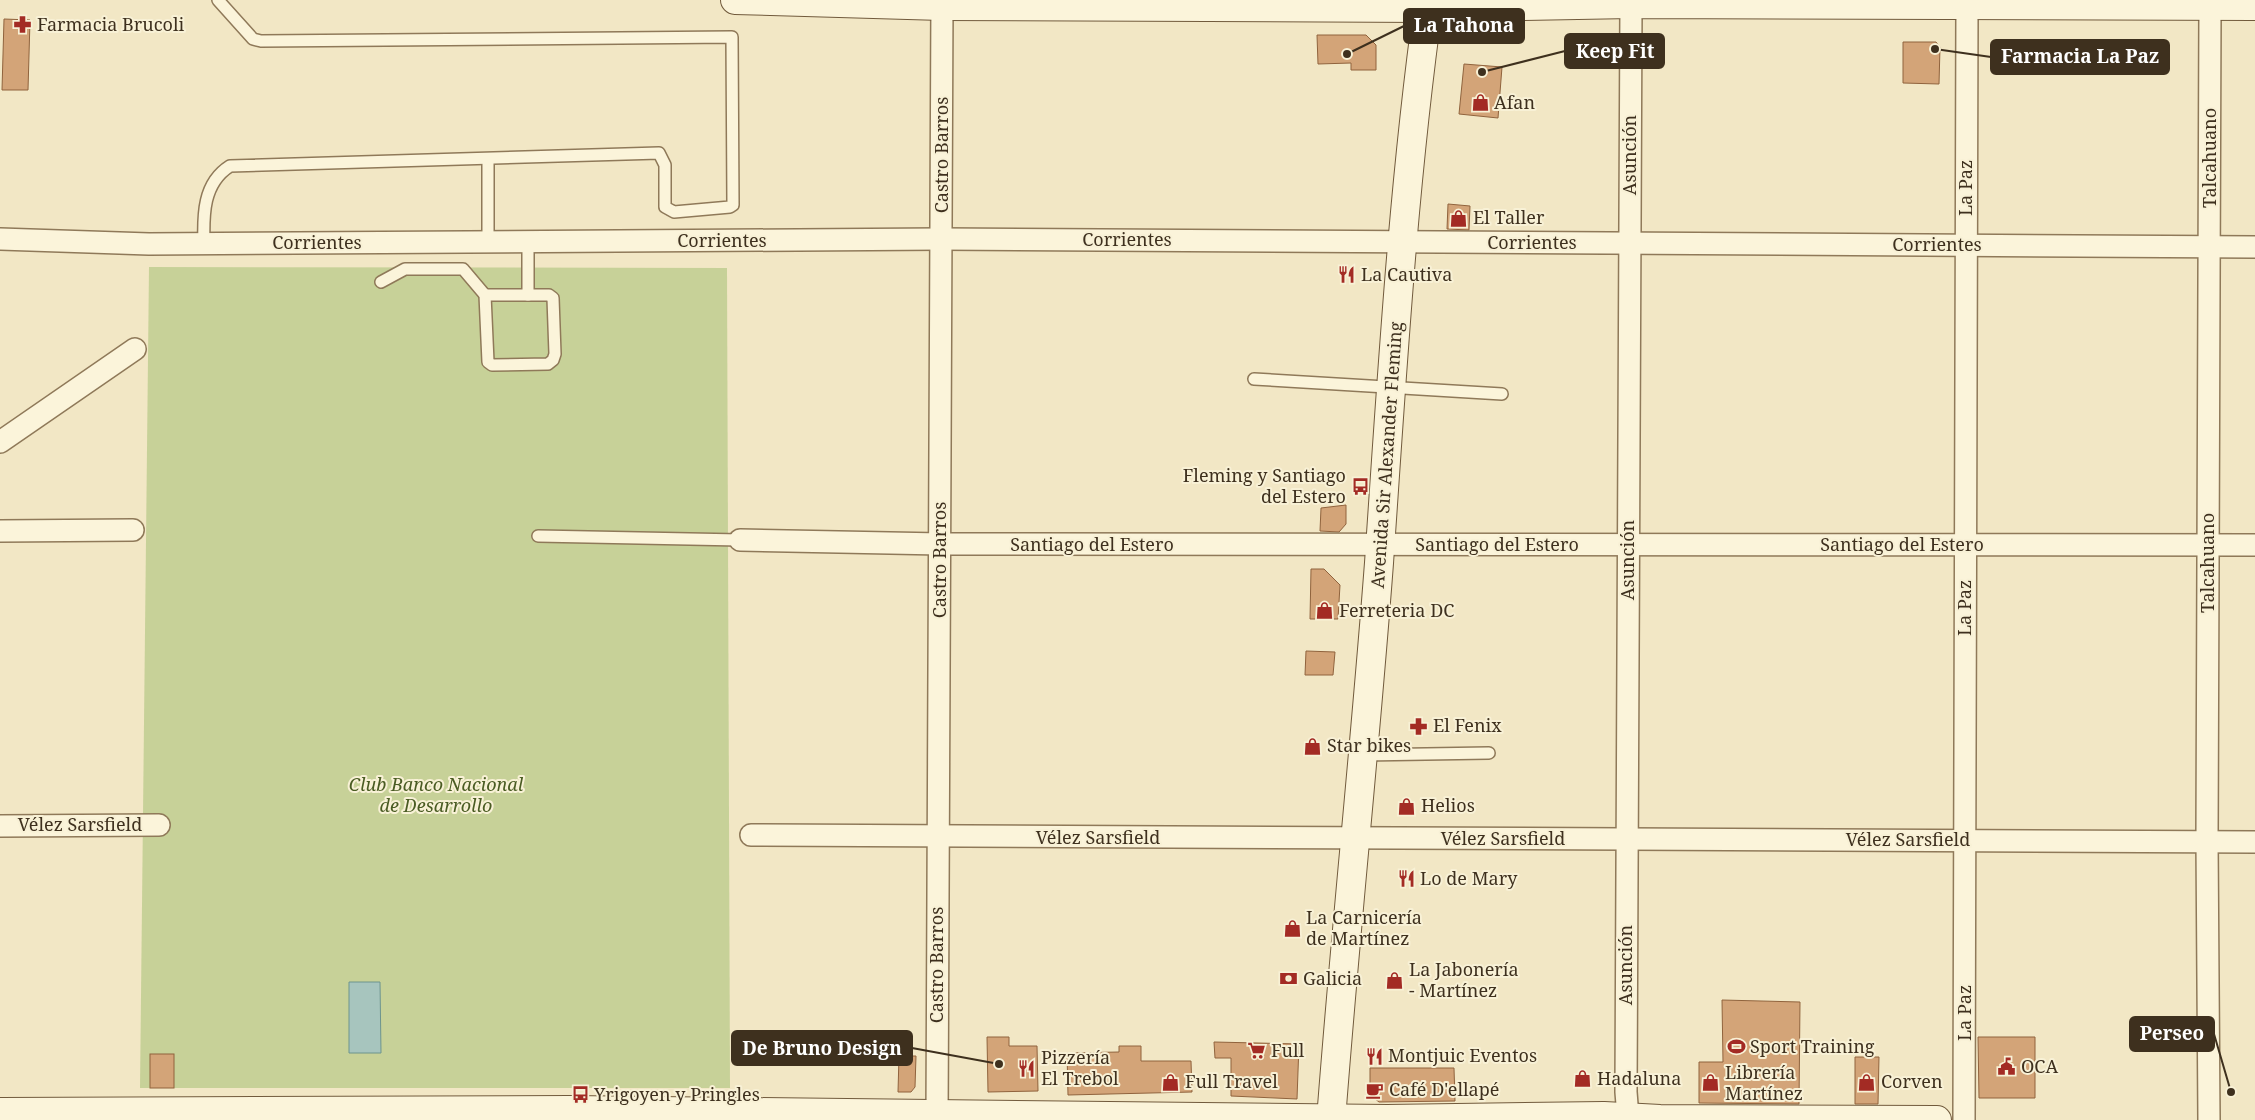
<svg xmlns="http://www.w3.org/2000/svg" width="2255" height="1120" viewBox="0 0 2255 1120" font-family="'Noto Serif',serif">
<rect width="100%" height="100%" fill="#f2e7c5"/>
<polygon fill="#c7d198" points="149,267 727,268 730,1088 140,1088"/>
<polygon fill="#a7c5be" stroke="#6d948d" points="349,982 380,982 381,1053 349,1053"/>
<g fill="#d3a478" stroke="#90633d">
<polygon points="4,19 30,20 28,90 2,90"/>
<polygon points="1317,35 1366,35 1376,45 1376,70 1351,70 1351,63 1318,64"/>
<polygon points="1903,42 1936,42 1940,47 1939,84 1903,83"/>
<polygon points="1464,64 1502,67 1498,118 1459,114"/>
<polygon points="1448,204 1470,206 1469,230 1447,229"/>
<polygon points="1346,505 1346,524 1339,532 1320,531 1321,508"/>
<polygon points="1311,569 1324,569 1340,585 1338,619 1310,619"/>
<polygon points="1306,651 1335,652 1333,675 1305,675"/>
<polygon points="1722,1000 1800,1002 1799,1104 1699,1103 1699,1062 1723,1062"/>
<polygon points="987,1037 1009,1037 1009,1046 1037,1046 1038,1091 988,1092"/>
<polygon points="1978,1037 2035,1037 2035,1098 1979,1098"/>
<polygon points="1214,1042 1299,1044 1297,1099 1231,1096 1231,1058 1215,1058"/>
<polygon points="1119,1046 1141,1046 1141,1061 1191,1061 1192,1092 1068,1095 1067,1053 1119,1052"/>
<rect x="150" y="1054" width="24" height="34"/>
<polygon points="899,1056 916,1056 915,1087 911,1092 898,1092"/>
<polygon points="1855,1057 1879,1057 1878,1104 1855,1104"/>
<polygon points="1370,1068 1454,1068 1455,1101 1379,1102 1370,1095"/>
</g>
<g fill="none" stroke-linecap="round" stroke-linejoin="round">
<defs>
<g id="lane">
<polyline points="488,242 488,159"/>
<path d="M204,244C203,215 203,183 230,166L659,153L665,165V207L674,212L730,207L733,205L732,37L261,41L253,39L218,0"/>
<polyline points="381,282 405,269 463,269 485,295 488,362 492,365 548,364 553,360 555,354 553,298 549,295 528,295 528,242"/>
<polyline points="485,295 528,295"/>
<polyline points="1254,379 1502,394"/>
<polyline points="538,536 740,540"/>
<polyline points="1363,755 1489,753"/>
</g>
<g id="street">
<polyline points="0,239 149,244 941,239 2255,247"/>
<polyline points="0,442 135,349"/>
<polyline points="0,531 133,530"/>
<polyline points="740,540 941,544 2255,545"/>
<polyline points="0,826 159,825"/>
<polyline points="751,835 2255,842"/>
<polyline points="1628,1117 1626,1092 1631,4"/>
<polyline points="937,1120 942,0"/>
<polyline points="1964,1120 1967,5"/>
<polyline points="2209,1120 2207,841 2210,6"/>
</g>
<g id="secondary">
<polyline points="735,0 942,6 1427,8 1631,4 2255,6"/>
<polyline points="0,1112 571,1110 1387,1119 1604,1116 1660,1119 1937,1120"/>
<path d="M1331,1120C1345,934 1365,749 1379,563C1392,375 1403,186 1429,0"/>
</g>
</defs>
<use href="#lane" stroke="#8f7959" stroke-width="14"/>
<use href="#street" stroke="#8f7959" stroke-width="24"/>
<use href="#secondary" stroke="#715a3c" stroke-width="30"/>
<use href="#lane" stroke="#fbf4da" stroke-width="11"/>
<use href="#street" stroke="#fbf4da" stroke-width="21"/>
<use href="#secondary" stroke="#fbf4da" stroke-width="28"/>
</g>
<defs>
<symbol id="pharmacy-bare" viewBox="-9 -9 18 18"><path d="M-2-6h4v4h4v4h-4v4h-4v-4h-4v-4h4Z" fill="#a32b24" stroke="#f8f1d6" stroke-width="2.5" paint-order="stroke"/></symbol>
<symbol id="shop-bare" viewBox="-9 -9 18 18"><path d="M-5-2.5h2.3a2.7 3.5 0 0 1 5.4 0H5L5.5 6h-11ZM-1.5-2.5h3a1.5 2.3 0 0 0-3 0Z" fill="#a32b24" stroke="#f8f1d6" stroke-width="2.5" paint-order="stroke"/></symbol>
<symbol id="restaurant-bare" viewBox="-9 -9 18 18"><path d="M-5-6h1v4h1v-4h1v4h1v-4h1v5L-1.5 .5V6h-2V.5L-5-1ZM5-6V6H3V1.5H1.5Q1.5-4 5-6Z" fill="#a32b24" stroke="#f8f1d6" stroke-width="2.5" paint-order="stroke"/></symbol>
<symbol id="bus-bare" viewBox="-9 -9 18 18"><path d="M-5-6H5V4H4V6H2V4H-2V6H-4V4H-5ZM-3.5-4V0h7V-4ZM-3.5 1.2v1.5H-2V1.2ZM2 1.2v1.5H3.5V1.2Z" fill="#a32b24" stroke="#f8f1d6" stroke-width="2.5" paint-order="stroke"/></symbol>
<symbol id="bank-bare" viewBox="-9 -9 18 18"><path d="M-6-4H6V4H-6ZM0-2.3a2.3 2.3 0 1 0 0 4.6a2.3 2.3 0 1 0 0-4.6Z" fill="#a32b24" stroke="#f8f1d6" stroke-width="2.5" paint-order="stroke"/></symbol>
<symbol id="stadium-bare" viewBox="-9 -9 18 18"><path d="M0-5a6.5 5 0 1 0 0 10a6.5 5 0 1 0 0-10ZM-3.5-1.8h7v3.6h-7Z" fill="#a32b24" stroke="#f8f1d6" stroke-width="2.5" paint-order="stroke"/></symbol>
<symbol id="supermarket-bare" viewBox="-9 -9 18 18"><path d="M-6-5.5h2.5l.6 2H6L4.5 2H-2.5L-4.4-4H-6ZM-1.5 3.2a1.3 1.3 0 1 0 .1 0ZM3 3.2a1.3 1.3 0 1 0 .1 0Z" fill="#a32b24" stroke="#f8f1d6" stroke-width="2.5" paint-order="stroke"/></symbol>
<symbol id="civic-bare" viewBox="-9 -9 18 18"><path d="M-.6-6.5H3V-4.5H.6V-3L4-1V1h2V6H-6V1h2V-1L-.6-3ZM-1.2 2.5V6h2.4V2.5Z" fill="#a32b24" stroke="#f8f1d6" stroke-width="2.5" paint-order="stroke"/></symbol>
<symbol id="cafe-bare" viewBox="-9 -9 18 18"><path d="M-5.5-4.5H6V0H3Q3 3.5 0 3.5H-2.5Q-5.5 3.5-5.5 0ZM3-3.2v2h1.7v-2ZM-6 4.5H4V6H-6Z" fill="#a32b24" stroke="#f8f1d6" stroke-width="2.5" paint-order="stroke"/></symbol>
</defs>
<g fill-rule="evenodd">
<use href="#pharmacy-bare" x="10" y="12" width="25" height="25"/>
<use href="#shop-bare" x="1468" y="90" width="25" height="25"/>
<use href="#shop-bare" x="1446" y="206" width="25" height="25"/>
<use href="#restaurant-bare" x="1334" y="262" width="25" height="25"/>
<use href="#bus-bare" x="1348" y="474" width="25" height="25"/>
<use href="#shop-bare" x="1312" y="598" width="25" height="25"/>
<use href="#pharmacy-bare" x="1406" y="714" width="25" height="25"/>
<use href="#shop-bare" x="1300" y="734" width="25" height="25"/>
<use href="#shop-bare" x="1394" y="794" width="25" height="25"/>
<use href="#restaurant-bare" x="1394" y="866" width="25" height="25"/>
<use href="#shop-bare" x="1280" y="916" width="25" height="25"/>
<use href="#bank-bare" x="1276" y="966" width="25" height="25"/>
<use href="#shop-bare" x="1382" y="968" width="25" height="25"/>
<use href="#stadium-bare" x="1724" y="1034" width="25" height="25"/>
<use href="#supermarket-bare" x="1244" y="1038" width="25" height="25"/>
<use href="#restaurant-bare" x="1362" y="1044" width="25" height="25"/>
<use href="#civic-bare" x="1994" y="1054" width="25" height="25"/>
<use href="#restaurant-bare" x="1014" y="1056" width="25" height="25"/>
<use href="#shop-bare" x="1570" y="1066" width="25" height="25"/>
<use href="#shop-bare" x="1158" y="1070" width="25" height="25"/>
<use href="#shop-bare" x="1854" y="1070" width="25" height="25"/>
<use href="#shop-bare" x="1698" y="1070" width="25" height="25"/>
<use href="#cafe-bare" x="1362" y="1078" width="25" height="25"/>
<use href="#bus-bare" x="568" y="1082" width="25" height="25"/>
</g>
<g text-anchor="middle" stroke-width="4" stroke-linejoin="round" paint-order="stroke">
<g font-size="18" fill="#3e301e" stroke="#f8f1d6" text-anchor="start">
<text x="37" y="31">Farmacia Brucoli</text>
<text x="1494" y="109">Afan</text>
<text x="1473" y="224">El Taller</text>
<text x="1361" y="281">La Cautiva</text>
<text x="1346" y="482" text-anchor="end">Fleming y Santiago<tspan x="1346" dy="21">del Estero</tspan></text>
<text x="1339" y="617">Ferreteria DC</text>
<text x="1433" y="732">El Fenix</text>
<text x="1327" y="752">Star bikes</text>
<text x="1421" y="812">Helios</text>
<text x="1420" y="885">Lo de Mary</text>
<text x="1306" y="924">La Carnicería<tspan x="1306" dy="21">de Martínez</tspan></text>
<text x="1409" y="976">La Jabonería<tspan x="1409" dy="21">- Martínez</tspan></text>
<text x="1303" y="985">Galicia</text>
<text x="1750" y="1053">Sport Training</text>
<text x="1271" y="1057">Full</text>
<text x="1388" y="1062">Montjuic Eventos</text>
<text x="1041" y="1064">Pizzería<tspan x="1041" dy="21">El Trebol</tspan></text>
<text x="2021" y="1073">OCA</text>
<text x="1725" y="1079">Librería<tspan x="1725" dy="21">Martínez</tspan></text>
<text x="1597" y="1085">Hadaluna</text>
<text x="1185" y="1088">Full Travel</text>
<text x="1881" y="1088">Corven</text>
<text x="1389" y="1096">Café D'ellapé</text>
<text x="594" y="1101">Yrigoyen y Pringles</text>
</g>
<g font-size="18" fill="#3e301e" stroke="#f8f1d6">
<text transform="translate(942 155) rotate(-90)" y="6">Castro Barros</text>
<text transform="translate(1630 155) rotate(-90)" y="6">Asunción</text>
<text transform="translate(2210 158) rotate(-90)" y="6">Talcahuano</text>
<text transform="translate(1966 188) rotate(-90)" y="6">La Paz</text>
<text x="1127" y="246">Corrientes</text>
<text x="722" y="247">Corrientes</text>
<text x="317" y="249">Corrientes</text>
<text x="1532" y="249">Corrientes</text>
<text x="1937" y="251">Corrientes</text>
<text transform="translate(1387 455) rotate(-86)" y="6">Avenida Sir Alexander Fleming</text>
<text x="1092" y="551">Santiago del Estero</text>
<text x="1497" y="551">Santiago del Estero</text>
<text x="1902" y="551">Santiago del Estero</text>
<text transform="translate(940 560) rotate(-90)" y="6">Castro Barros</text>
<text transform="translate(1628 560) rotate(-90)" y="6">Asunción</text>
<text transform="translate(2208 563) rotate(-90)" y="6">Talcahuano</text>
<text transform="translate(1965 608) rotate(-90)" y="6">La Paz</text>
<text x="80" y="831">Vélez Sarsfield</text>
<text x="1098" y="844">Vélez Sarsfield</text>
<text x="1503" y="845">Vélez Sarsfield</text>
<text x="1908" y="846">Vélez Sarsfield</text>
<text transform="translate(937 965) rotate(-90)" y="6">Castro Barros</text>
<text transform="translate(1626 965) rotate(-90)" y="6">Asunción</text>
<text transform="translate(1965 1013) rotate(-90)" y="6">La Paz</text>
</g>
<g font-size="18" font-style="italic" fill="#4a5c23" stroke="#f8f1d6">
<text x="436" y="791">Club Banco Nacional<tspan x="436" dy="21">de Desarrollo</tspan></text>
</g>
</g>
<path fill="none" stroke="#3e301e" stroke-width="2" d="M1347 54L1404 26M1482 72L1565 51M1935 49L1991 57M2231 1092L2214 1034M999 1064L912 1048"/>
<g fill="#3e301e" stroke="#f8f1d6" stroke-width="2">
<circle cx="1347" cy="54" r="5"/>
<circle cx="1482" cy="72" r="5"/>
<circle cx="1935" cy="49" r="5"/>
<circle cx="2231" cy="1092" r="5"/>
<circle cx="999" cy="1064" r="5"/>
</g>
<g fill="#3e301e" stroke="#3e301e" stroke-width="2">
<rect x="1404" y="9" width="120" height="34" rx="5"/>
<rect x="1565" y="34" width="99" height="34" rx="5"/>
<rect x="1991" y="40" width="178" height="34" rx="5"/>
<rect x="2130" y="1017" width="84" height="34" rx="5"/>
<rect x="732" y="1031" width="180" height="34" rx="5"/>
</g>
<g font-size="19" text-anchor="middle" font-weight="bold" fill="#fff">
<text x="1464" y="32">La Tahona</text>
<text x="1615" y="58">Keep Fit</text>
<text x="2080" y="63">Farmacia La Paz</text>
<text x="2172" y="1040">Perseo</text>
<text x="822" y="1055">De Bruno Design</text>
</g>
</svg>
